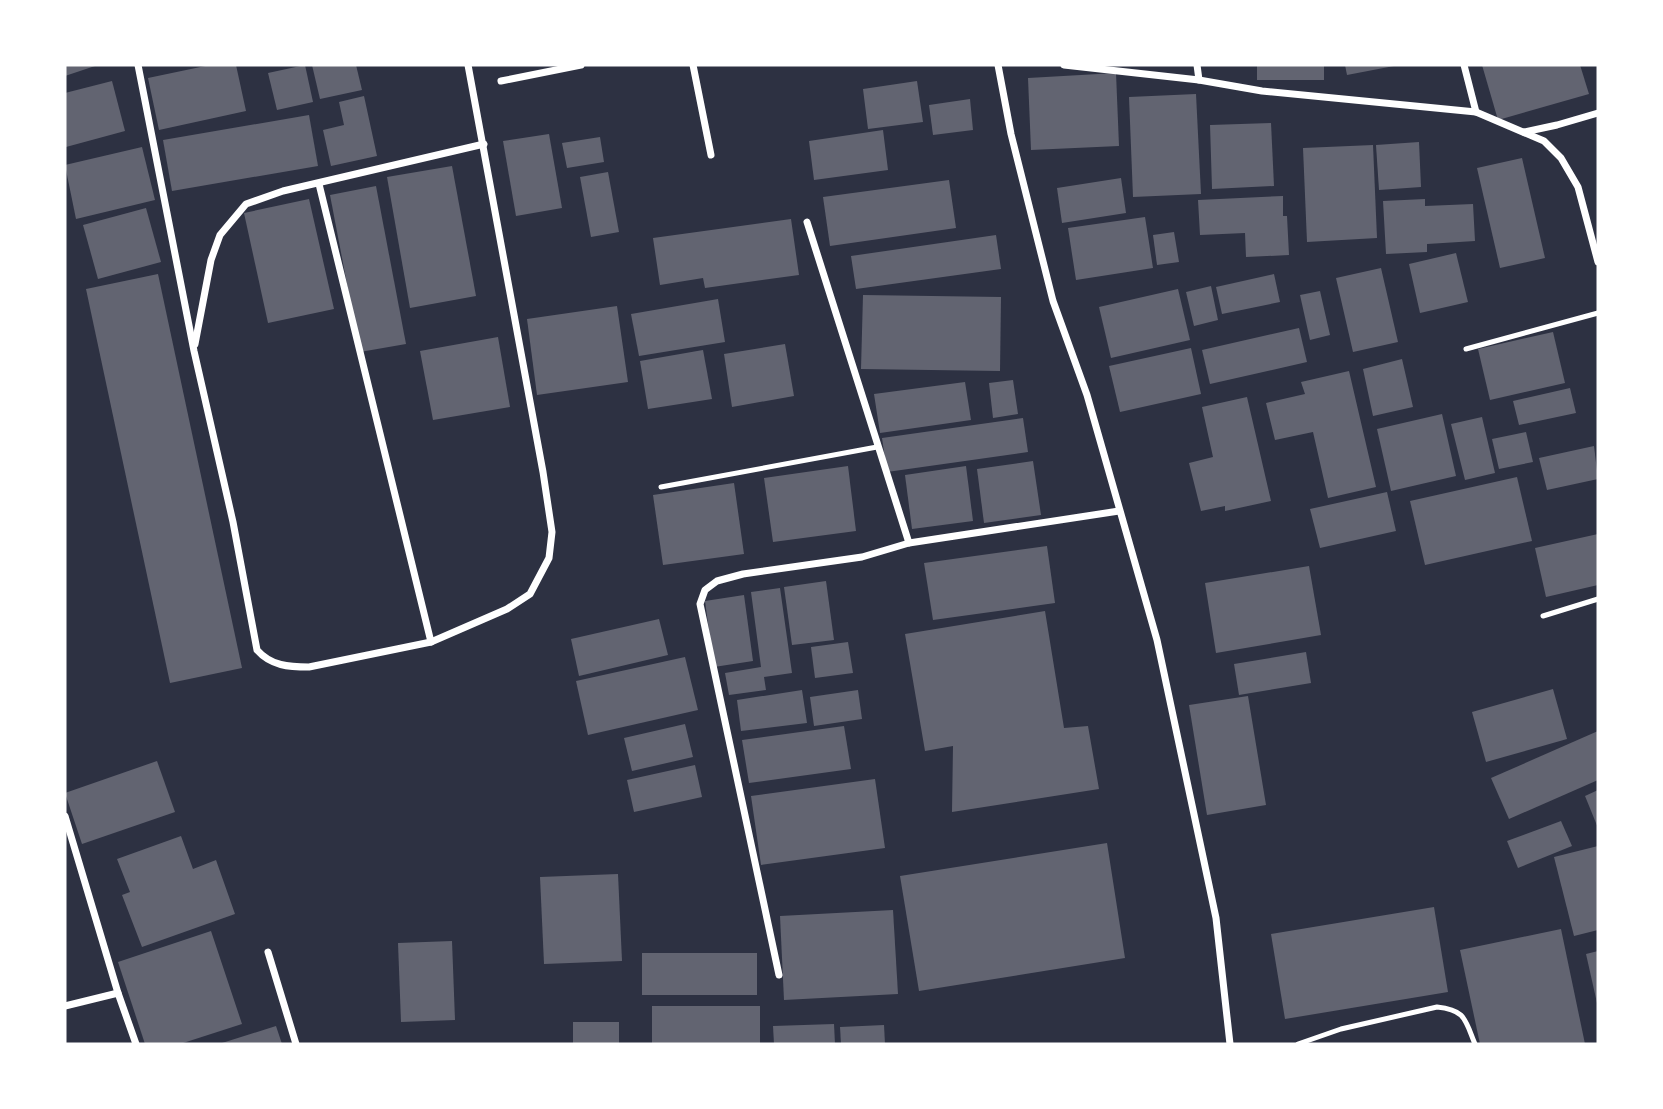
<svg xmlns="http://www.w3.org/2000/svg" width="1663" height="1109" viewBox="0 0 1663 1109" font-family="Poppins,sans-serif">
<rect width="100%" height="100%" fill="#2d3142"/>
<g fill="#626471">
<polygon points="65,65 98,65 65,76"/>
<polygon points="210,65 236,65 246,111 159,130 148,78"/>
<polygon points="305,65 313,102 277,110 268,73"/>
<polygon points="312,65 356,65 362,90 320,99"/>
<rect x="1257" y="65" width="67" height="15"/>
<polygon points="1345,65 1394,65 1394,66 1347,75"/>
<polygon points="1482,65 1580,65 1589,94 1498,120"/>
<polygon points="1116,73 1119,146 1031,150 1028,78"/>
<polygon points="112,81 125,131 66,147 65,93"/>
<polygon points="917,81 923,122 868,129 863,89"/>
<polygon points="1196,94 1201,194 1133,197 1129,97"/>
<polygon points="364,96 377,156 331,166 323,130 344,125 339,102"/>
<polygon points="970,99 973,130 933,135 929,105"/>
<polygon points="309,115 318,166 172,191 163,140"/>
<polygon points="1271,123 1274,186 1212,189 1210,125"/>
<polygon points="883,130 888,170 814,180 809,141"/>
<polygon points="549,134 562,208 516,216 503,141"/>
<polygon points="600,137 604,162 567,168 562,143"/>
<polygon points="1419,142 1421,187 1379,190 1376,145"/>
<polygon points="1373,145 1377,238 1307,242 1303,148"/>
<polygon points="142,147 155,200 76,219 65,165"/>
<polygon points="1522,158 1545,258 1500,268 1477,168"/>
<polygon points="452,166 476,296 410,308 387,177"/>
<polygon points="608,172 619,232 591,237 580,177"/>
<polygon points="1121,178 1126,213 1062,223 1057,188"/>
<polygon points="949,180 956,228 830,246 823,197"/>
<polygon points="376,186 406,344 360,352 330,195"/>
<polygon points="1283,196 1283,216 1287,216 1289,255 1246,257 1245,233 1200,235 1198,200"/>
<polygon points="309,199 334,309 268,323 244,213"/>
<polygon points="1425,199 1425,206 1473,204 1475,241 1427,244 1427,252 1386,254 1383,201"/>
<polygon points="146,208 161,262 98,279 83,225"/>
<polygon points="1145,217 1153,268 1076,280 1068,228"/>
<polygon points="791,219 799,275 705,288 703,278 660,285 653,238"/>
<polygon points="1174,232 1179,262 1157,265 1153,235"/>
<polygon points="996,235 1001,269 856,289 851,256"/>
<polygon points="1456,253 1468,302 1420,313 1409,264"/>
<polygon points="1381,268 1398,342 1353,352 1336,278"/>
<polygon points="158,274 242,668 170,683 86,289"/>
<polygon points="1274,274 1280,302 1222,314 1216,287"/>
<polygon points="1211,286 1218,320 1194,326 1186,292"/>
<polygon points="1178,289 1190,340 1111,358 1099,307"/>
<polygon points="1320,291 1330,335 1310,340 1300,295"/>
<polygon points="863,295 1001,297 1000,371 861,369"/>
<polygon points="718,299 725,342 639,356 631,314"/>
<polygon points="617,306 628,382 537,395 527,319"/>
<polygon points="1299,328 1307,362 1210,384 1202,350"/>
<polygon points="1553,332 1565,383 1490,400 1478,349"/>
<polygon points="498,337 510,407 433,420 420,351"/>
<polygon points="785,344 794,396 732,407 724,354"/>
<polygon points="1191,348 1201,394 1120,412 1109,366"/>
<polygon points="703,350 712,399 648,409 640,361"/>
<polygon points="1402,359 1413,407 1373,416 1363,369"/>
<polygon points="1349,371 1376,487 1328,498 1313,432 1275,440 1266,403 1305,394 1301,382"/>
<polygon points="1013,380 1018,414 993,418 989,383"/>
<polygon points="965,382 971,420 880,433 874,394"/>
<polygon points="1570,388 1576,413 1519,425 1513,401"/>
<polygon points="1247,397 1271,501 1225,511 1225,506 1201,511 1189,463 1213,457 1202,407"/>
<polygon points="1442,414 1456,476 1391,491 1377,429"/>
<polygon points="1482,417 1495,473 1465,480 1451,424"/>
<polygon points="1023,418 1028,452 887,472 882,438"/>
<polygon points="1526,432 1533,462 1499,469 1492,439"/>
<polygon points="1594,446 1598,479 1547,490 1539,458"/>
<polygon points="1033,461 1041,515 984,523 977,469"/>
<polygon points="848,466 856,531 773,542 764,478"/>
<polygon points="966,466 973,521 912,529 905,475"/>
<polygon points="1517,477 1532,541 1425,565 1410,501"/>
<polygon points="734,483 744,554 663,565 653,495"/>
<polygon points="1387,492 1396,531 1320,548 1310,509"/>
<polygon points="1598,534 1598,585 1546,597 1535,548"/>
<polygon points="1047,546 1055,603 933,620 924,563"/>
<polygon points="1309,566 1321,635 1216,653 1205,583"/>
<polygon points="826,581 834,640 792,645 784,587"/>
<polygon points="780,588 792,673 764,677 766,690 729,695 725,673 761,667 751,592"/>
<polygon points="744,595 753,661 714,667 705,601"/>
<polygon points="1045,611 1064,728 1088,726 1099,789 952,812 953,746 925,751 905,634"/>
<polygon points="659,619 668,655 579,676 571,639"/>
<polygon points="848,642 853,673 815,678 811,647"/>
<polygon points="1306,652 1311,683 1239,695 1234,664"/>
<polygon points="685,657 698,710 588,735 576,681"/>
<polygon points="1553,689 1567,739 1486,762 1472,712"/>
<polygon points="802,690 807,723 741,731 737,700"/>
<polygon points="858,690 862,719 814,726 810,697"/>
<polygon points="1248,696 1266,805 1207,815 1189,705"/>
<polygon points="685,724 693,757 632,771 624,738"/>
<polygon points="844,726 851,769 749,783 742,740"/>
<polygon points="1598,731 1598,780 1509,819 1491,778"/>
<polygon points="157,761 175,812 82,844 65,793"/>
<polygon points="695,765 702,797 634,812 627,780"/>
<polygon points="875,779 885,848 761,865 751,796"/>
<polygon points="1598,790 1598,828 1585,796"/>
<polygon points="1561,821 1572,846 1518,868 1507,841"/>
<polygon points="181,836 193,869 216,860 235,914 142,947 122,895 130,892 117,859"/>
<polygon points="1107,843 1125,958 919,991 900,876"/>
<polygon points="1598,846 1598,930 1574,936 1554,857"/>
<polygon points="618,874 622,961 544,964 540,877"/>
<polygon points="1434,907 1448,992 1285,1019 1271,934"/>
<polygon points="893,910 898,994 784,1000 780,916"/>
<polygon points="1561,929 1585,1044 1480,1044 1460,950"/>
<polygon points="211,931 242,1024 180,1044 145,1044 118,962"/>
<polygon points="452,941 455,1020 401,1022 398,943"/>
<polygon points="1598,951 1598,1003 1597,1003 1586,954"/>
<rect x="642" y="953" width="115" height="42"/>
<rect x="652" y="1006" width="108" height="38"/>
<rect x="573" y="1022" width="46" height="22"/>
<polygon points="834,1024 835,1044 774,1044 773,1026"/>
<polygon points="884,1025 885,1044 841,1044 840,1027"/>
<polygon points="276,1026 282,1044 222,1044 222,1043"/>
</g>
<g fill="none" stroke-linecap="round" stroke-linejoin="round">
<g stroke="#fff" stroke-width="5">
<polyline points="1466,349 1598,313"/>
<polyline points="661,487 877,447"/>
<polyline points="1543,616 1598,599"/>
<path d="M1298,1044L1341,1029L1437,1007C1466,1010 1465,1020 1475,1044"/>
</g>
<g stroke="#fff" stroke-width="7">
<path d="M138,65L194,351L233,522L257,650C271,666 289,667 309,667L431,642L507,609L530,594L549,558L552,532L543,472L468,65"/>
<polyline points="693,65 711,155"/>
<polyline points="998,65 1011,134 1053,301 1087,395 1157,640 1216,918 1230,1044"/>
<polyline points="1064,65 1199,80 1262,91 1476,112 1544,141 1561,158 1578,187 1598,262"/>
<polyline points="1197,65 1199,80"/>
<polyline points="1464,65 1476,112"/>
<polyline points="501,81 581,65"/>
<polyline points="1524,132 1557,125 1598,113"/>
<polyline points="319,184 431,642"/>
<polyline points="807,222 909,543"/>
<polyline points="195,344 211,260 220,235 246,204 283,191 484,144"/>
<polyline points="65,816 118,993 136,1044"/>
<polyline points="268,952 296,1044"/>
<polyline points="779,975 700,604 705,590 717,581 743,574 862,557 909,543 1119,511"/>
<polyline points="65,1006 118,993"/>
</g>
</g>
<rect width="1663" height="1109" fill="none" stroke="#ffffff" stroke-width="133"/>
</svg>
